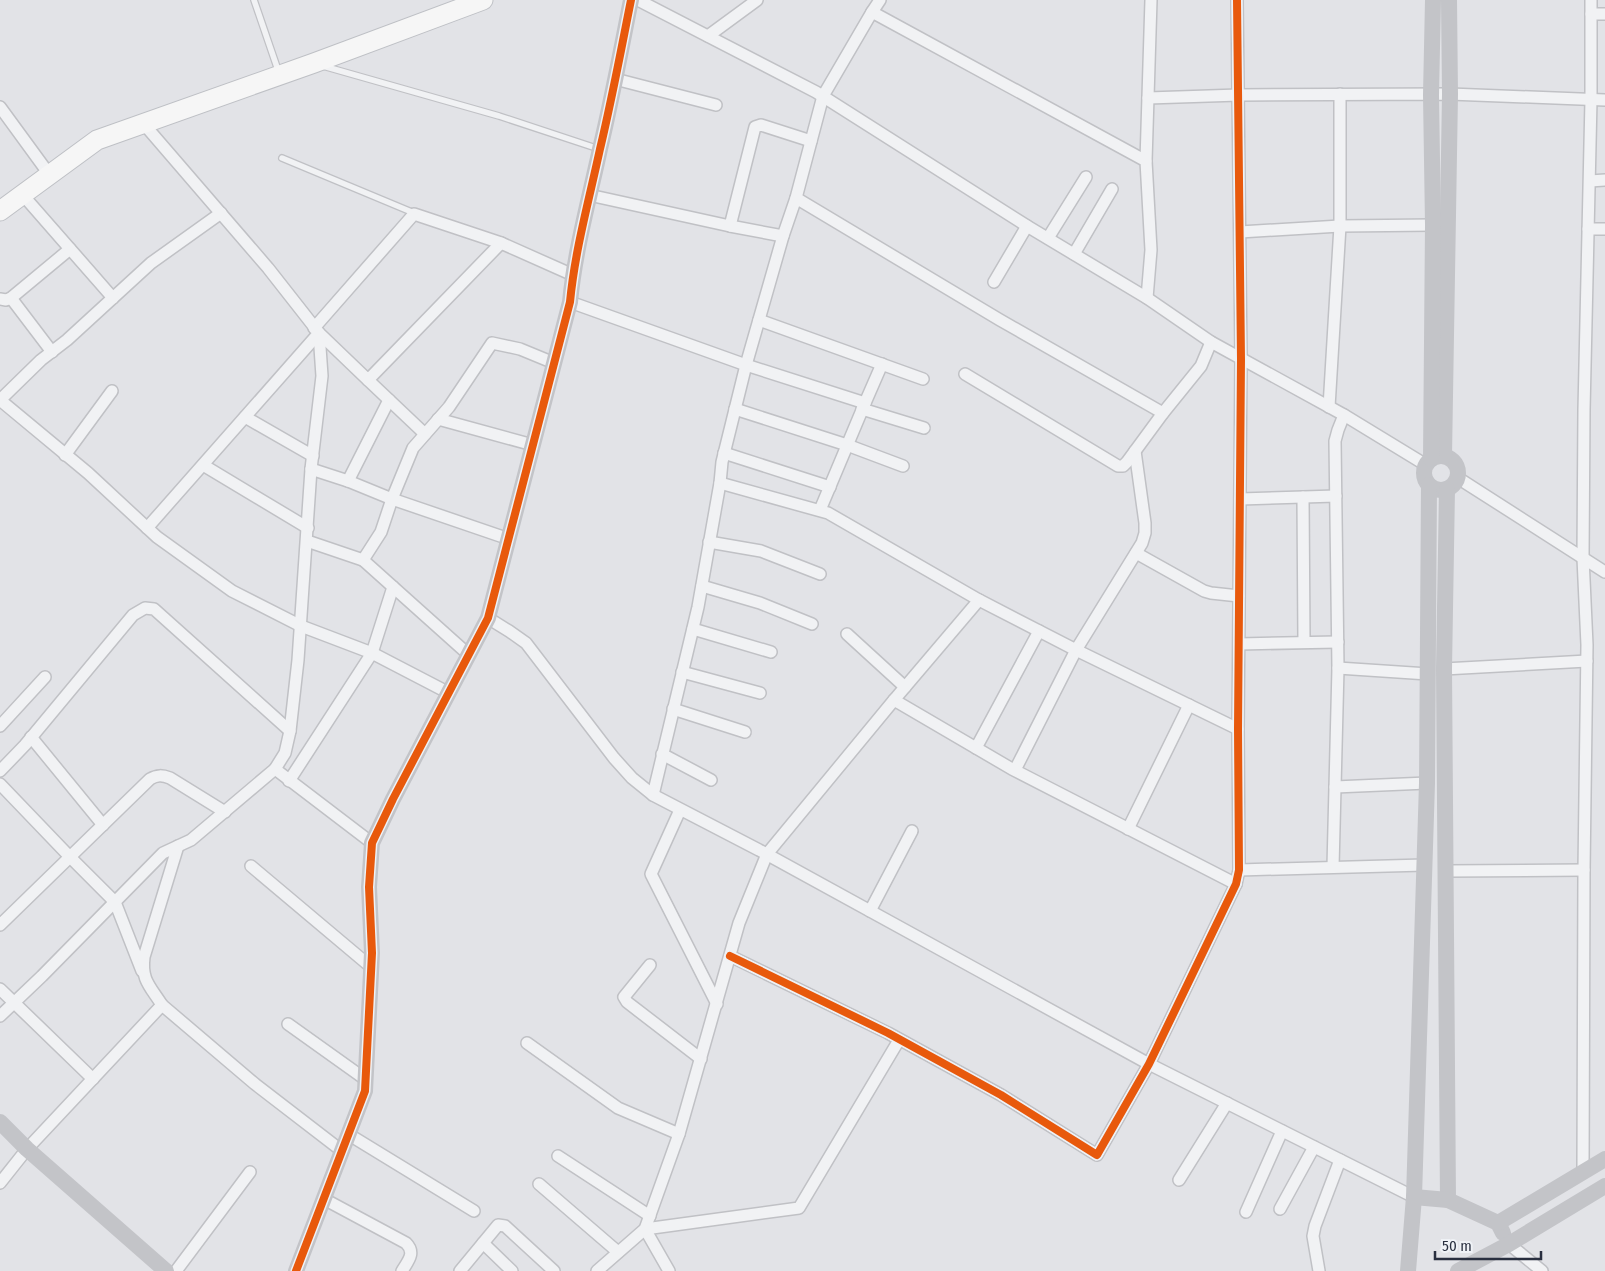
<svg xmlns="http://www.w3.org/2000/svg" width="1605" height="1271" viewBox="0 0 1605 1271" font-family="'Fira Sans Condensed',sans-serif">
<rect width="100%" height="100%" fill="#e2e3e7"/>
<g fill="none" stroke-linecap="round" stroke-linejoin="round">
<defs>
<g id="lane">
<polyline points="254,0 279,73"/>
<polyline points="323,66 499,116 599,149"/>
<polyline points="282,158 414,213"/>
</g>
<g id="street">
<polyline points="638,0 816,92 1027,226 1147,298 1211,342 1344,415 1426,465"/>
<polyline points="872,12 880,0"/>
<polyline points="1591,14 1605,14"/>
<polyline points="708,36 757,0"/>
<polyline points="615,79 716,105"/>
<polyline points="1148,98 1239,95 1450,94 1605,100"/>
<polyline points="0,107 49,174"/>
<polyline points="1146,161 1151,0"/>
<polyline points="1590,181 1605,180"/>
<polyline points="22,194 113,298"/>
<polyline points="589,195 730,226 783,236"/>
<polyline points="796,198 1000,320 1163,413"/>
<polyline points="221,213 151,263 67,340 41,360 0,400 88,473 157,537 232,591 301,626 372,653 449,693"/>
<polyline points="730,226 755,127 761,125 811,141"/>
<polyline points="1588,229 1605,229"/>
<polyline points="1240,232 1340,226 1433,225"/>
<polyline points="1048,238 1086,177"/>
<polyline points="1074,254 1112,189"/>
<polyline points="994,282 1027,226"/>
<polyline points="11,298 52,352"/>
<polyline points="0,299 6,300 11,298 70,249"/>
<polyline points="570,302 746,365 865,403"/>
<polyline points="759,320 923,379"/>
<polyline points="314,328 414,214 501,243"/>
<polyline points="965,374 1118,466 1123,466 1127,462 1163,413 1201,366 1211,342"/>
<polyline points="368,380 425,434"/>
<polyline points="1329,407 1340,226 1340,94"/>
<polyline points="735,409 847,445 903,466"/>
<polyline points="862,409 924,428"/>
<polyline points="245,417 313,456"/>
<polyline points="438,419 533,445"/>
<polyline points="724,453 830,487"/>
<polyline points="65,455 112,391"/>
<polyline points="203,465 308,528"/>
<polyline points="311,469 348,481 392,499 509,539"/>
<polyline points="1458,478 1605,572"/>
<polyline points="348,481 389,400"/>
<polyline points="720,483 828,513 979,600 1076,650 1238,729"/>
<polyline points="1303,497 1304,642"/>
<polyline points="1240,499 1336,496"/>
<polyline points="820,510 865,403 882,364"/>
<polyline points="147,528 319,333 368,380 501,243 573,275"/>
<polyline points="307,541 363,560"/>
<polyline points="709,542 761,551 820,574"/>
<polyline points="1136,553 1204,591 1211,593 1239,596"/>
<polyline points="702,586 760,603 812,624"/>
<polyline points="488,618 509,631 526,643 614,758 632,778 653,795 759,850 1149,1064 1414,1197"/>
<polyline points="693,629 771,652"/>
<polyline points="847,634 905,687"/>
<polyline points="1239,644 1338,642"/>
<polyline points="469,655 363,560 381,532 392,499 413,448 449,407 492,343 520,349 554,363"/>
<polyline points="1338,668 1428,674"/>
<polyline points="1444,669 1587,661"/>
<polyline points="682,672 760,693"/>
<polyline points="894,700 979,600"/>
<polyline points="673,709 745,732"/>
<polyline points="0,726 45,677"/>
<polyline points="31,737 103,825"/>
<polyline points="976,748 1039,631"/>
<polyline points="662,754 711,780"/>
<polyline points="275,769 372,843"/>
<polyline points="1015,770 1076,650 1142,543 1145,533 1145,523 1135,451"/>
<polyline points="0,771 25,745 133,615 145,608 154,609 290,731"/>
<polyline points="289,781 372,653 393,587"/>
<polyline points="0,784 70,857 115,902 142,971"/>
<polyline points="1335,787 1427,783"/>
<polyline points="653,795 698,607 720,483 722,462 746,365 783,236 796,198 823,96 872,12 1146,161 1151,250 1147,298"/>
<polyline points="680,810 651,874 717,1004"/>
<polyline points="1128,829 1189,705"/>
<polyline points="251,866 371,967"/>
<polyline points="1333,867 1338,668 1335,441 1338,430 1344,415"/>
<polyline points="1239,870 1424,865"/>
<polyline points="1447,871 1584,870"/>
<polyline points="870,911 912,831"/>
<path d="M0,925L150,779C157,775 162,775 170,778L225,812"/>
<polyline points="730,956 888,1033 1001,1095 1097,1155 1149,1064 1236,884 1239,870 1238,729 1241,359 1237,0"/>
<polyline points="650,965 624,997 627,1002 701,1059"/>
<polyline points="0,989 93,1079"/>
<path d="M162,1005C150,986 141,980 144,957L178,846"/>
<polyline points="0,1016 42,976 163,853 191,840 275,769 285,753 290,731 298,660 311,469 322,376 319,333 268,268 143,123"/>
<polyline points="288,1024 365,1079"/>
<polyline points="527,1043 618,1108 679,1134"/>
<polyline points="348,1134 474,1211"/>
<polyline points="558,1156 650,1216"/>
<polyline points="1583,1171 1584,870 1587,645 1583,558 1584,410 1591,100 1591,0"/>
<polyline points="1179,1180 1227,1103"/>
<polyline points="0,1183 27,1149 162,1005 255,1084 342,1151"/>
<polyline points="539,1184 618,1252"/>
<path d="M324,1199L406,1243C416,1253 408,1261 402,1271"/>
<polyline points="1280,1209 1314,1147"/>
<polyline points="1246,1212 1282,1131"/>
<polyline points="483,1243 512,1271"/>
<polyline points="1509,1244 1542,1271"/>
<polyline points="176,1271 250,1172"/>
<polyline points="460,1271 498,1225 505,1226 554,1271"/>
<polyline points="597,1271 645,1229 679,1134 739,923 767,854 894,700 1012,769 1236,884"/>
<polyline points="669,1271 645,1229 799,1208 899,1040"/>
<polyline points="1319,1271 1313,1236 1315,1226 1340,1160"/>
</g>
<polyline id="primary" points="0,211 97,140 314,63 483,0"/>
</defs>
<use href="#lane" stroke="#c0c1c5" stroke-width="8"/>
<use href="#street" stroke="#c0c1c5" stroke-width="14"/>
<use href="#primary" stroke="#bec0c5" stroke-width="21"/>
<use href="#lane" stroke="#f1f2f4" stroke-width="5.5"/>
<use href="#street" stroke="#f1f2f4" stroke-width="11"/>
<g stroke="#c3c4c8" stroke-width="16">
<circle cx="1441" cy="473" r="17"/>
<polyline points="1444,456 1450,94 1449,0"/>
<polyline points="1431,459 1433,225 1431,95 1433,0"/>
<polyline points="1447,489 1444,669 1448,1200"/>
<polyline points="0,1122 27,1149 166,1271"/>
<polyline points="1414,1197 1448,1200 1498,1223 1503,1233"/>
<polyline points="1498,1223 1605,1159"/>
<path d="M296,1271L365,1091L372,953L369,887L372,843L393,799L488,618L570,302C575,250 589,200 600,149C612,99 621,50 631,0"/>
<polyline points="1408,1271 1414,1197 1427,783 1429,485"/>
<polyline points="1458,1271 1509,1244 1605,1186"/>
</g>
<use href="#primary" stroke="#f6f6f6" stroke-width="19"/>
<defs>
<g id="cycleway">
<polyline points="730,956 888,1033 1001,1095 1097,1155 1149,1064 1236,884 1239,870 1238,729 1241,359 1237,0"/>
<path d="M296,1271L365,1091L372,953L369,887L372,843L393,799L488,618L570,302C575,250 589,200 600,149C612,99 621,50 631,0"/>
</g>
</defs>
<use href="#cycleway" stroke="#eff2f6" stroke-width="11"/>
<use href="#cycleway" stroke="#e8590c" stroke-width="8"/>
</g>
<path d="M1435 1251v8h106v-8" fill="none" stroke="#292f3f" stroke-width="2.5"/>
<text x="1442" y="1251" font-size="15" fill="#292f3f" stroke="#eff2f6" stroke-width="4" paint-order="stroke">50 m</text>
</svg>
